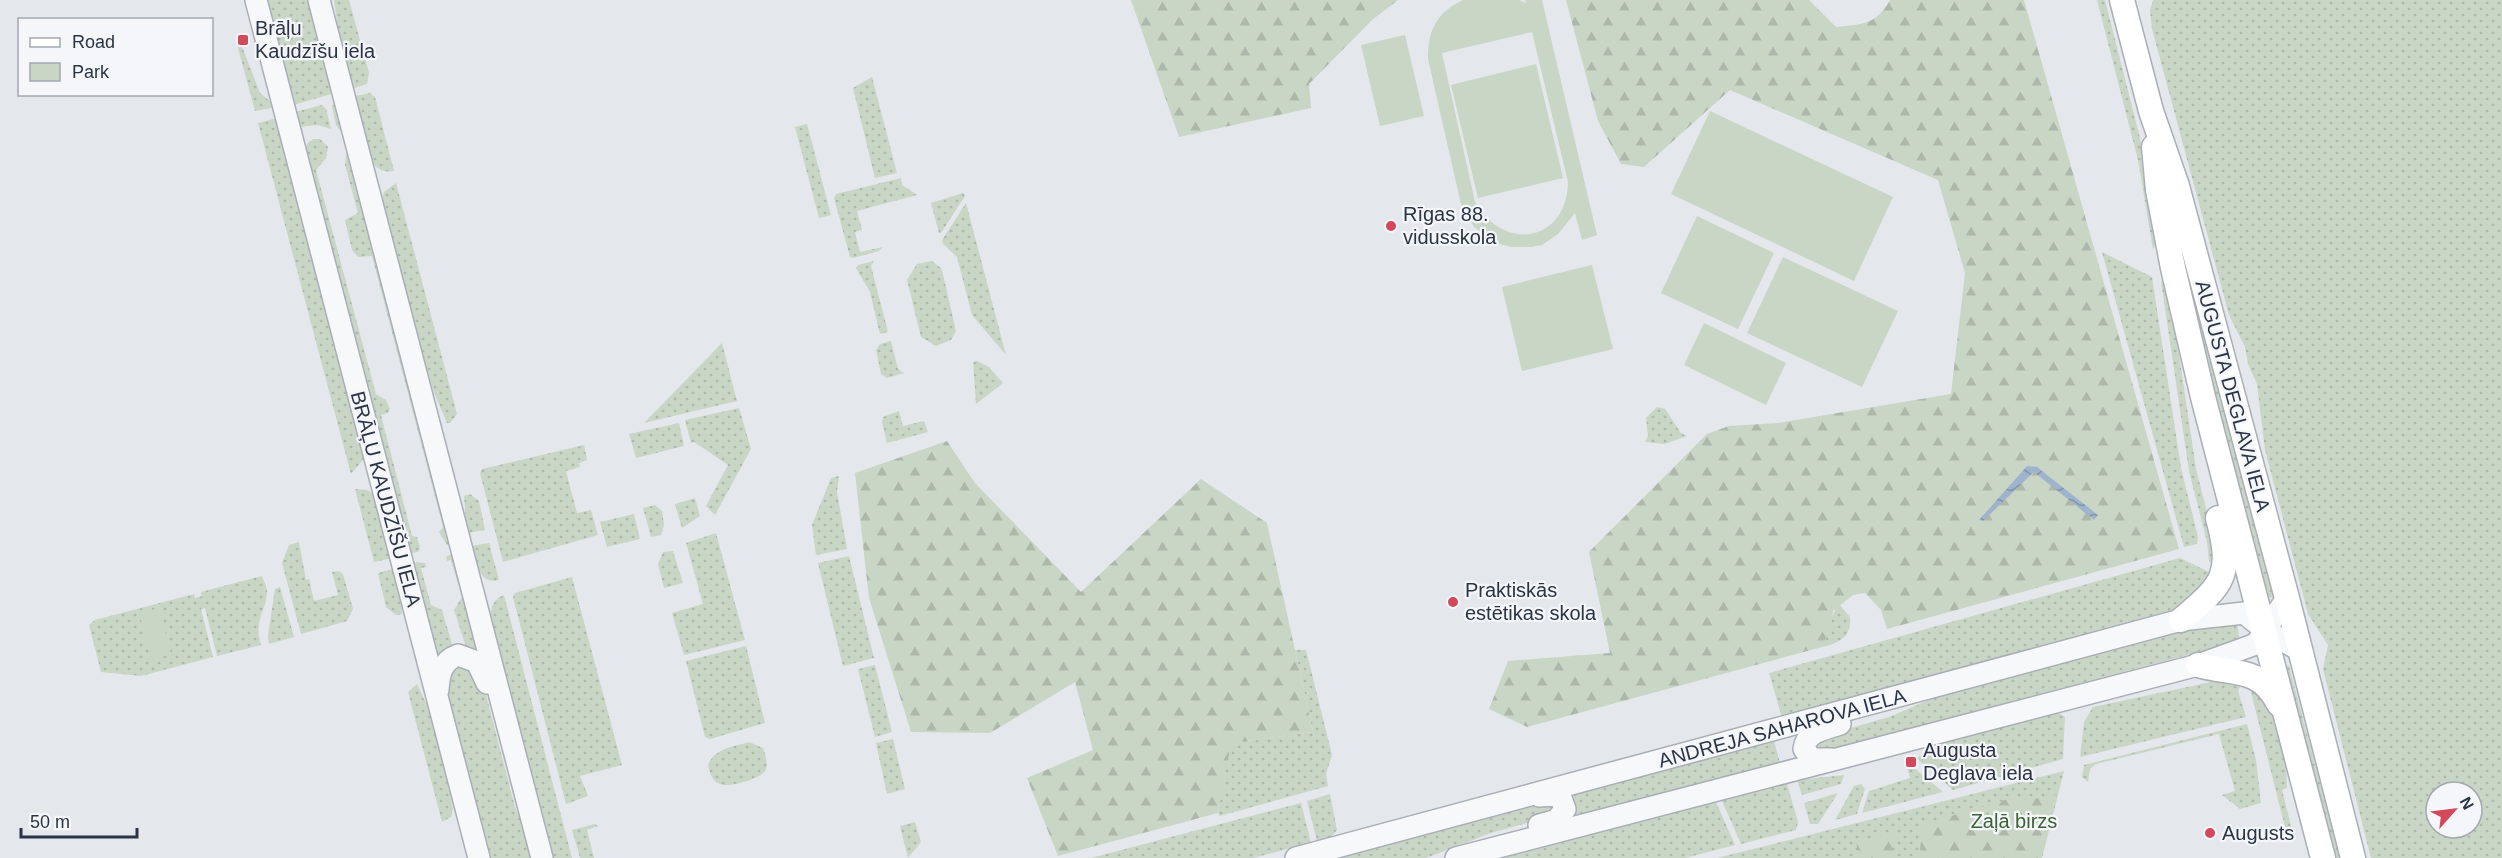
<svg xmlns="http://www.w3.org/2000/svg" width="2502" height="858" viewBox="0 0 2502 858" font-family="Arial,sans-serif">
<defs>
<pattern id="green-dots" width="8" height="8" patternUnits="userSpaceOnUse" patternTransform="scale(1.5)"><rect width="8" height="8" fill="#c9d6c5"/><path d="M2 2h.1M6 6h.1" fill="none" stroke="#adb8ab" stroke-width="1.8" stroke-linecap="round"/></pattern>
<pattern id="forest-firs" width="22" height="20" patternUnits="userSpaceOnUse" patternTransform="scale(1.5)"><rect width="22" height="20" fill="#c9d6c5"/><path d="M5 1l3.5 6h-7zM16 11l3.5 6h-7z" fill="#adb8ab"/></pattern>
<pattern id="water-waves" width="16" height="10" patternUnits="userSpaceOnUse" patternTransform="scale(1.5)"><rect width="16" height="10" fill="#9fb4cc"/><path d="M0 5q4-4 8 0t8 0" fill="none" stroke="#8293a7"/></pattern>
</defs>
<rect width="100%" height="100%" fill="#e4e7ec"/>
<g fill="url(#green-dots)" fill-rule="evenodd">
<polygon points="265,0 310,0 335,93 293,105"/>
<polygon points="334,0 349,0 369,73 367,84 352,89 341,49"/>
<polygon points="2097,0 2105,0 2140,138 2159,241 2153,249 2138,160"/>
<path d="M2153,0H2502V858H2371L2323,669L2328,645L2308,614L2265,450L2257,384L2248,364L2245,347L2229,315L2152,29L2150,10ZM2436,792H2472V828H2436Z"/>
<polygon points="237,44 241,44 260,93 277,107 255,111"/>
<polygon points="872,77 897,173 875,178 853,88"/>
<path d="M370,93L375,97L394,171C382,173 375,168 370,158L355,96Z"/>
<polygon points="337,101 453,542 447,545 439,532 443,527 372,256 358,257 352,250 345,220 358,213 345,165 347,147 345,137 336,125 332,106"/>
<polygon points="322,105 326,109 331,129 318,125 299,127 295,112"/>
<polygon points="281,117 364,448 363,460 351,474 258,123"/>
<polygon points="807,124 831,215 819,218 795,127"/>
<polygon points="313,139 320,139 328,147 326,158 316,170 376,394 386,400 390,409 388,413 381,415 412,536 417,537 420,547 419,551 411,554 305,152 307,144"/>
<polygon points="901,178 902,185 917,195 857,211 862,230 855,232 860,252 883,247 879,251 853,258 850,257 834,198 836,194"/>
<polygon points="396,183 457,414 450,423 447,423 433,390 381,201 384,192"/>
<polygon points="963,193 965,196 941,233 939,233 931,203"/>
<polygon points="966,203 1006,355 972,315 957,257 943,244 942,240"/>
<polygon points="2175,224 2275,594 2271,598 2266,597 2196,333"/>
<polygon points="2102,252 2152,277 2181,468 2198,537 2197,544 2184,547"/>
<polygon points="874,261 871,266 888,332 880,334 870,292 856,268 858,265"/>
<polygon points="932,261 941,268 943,274 956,331 951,340 936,346 921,337 907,280 917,264"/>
<polygon points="2161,281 2167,285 2170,294 2196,469 2213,536 2215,567 2209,561 2207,542 2189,471"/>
<polygon points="891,341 898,369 904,373 887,378 881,374 876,350 880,344"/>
<polygon points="722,343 737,401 644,423"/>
<polygon points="977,361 989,367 1003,383 976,404 973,362"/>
<polygon points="1657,407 1665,409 1681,433 1687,436 1665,444 1645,442 1648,436 1646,418"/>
<polygon points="739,408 751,449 715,515 706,506 728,465 694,442 691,443 685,420"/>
<polygon points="899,411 903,426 924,421 928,432 887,443 882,422 883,417"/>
<polygon points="679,423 684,446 636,458 629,434"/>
<polygon points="584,445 587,460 579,463 580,467 566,471 577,513 591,510 598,535 503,562 480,473 482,469"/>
<polygon points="839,476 837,492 847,549 816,555 812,525 831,478"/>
<polygon points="355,489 368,490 376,496 393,558 374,562"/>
<polygon points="470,494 479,501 485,530 467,533 464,496"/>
<polygon points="695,498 700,516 682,528 675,504"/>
<polygon points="655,505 662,511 664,525 661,535 651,537 643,508"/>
<polygon points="634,514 640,539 607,547 600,522"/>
<polygon points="716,533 745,640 684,655 672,613 703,604 686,543"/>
<polygon points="299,542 306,580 309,579 314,601 338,595 332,572 339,571 343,574 353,609 347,621 301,634 282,563 289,545"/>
<path d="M489,543L499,580C479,585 475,561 471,546Z"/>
<polygon points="673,551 683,583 664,588 658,564 663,552"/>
<polygon points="455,552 483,655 466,647 454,610 462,597 451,560 447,561 446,557"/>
<polygon points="849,556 874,658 843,666 818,563"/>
<polygon points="2180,558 2213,574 2207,585 2175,611 1782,718 1769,673"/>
<polygon points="413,562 425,563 426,567 421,568 431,605 442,610 453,647 440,655 437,654"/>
<polygon points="396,568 402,614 396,615 386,607 378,573"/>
<path d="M262,576C263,580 267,586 267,591C267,611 253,619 261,645L217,656L205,608L201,609L213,657L141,676L101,672L89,625L95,620L194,594L195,598L202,596L201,592Z"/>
<polygon points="572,577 622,765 580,776 588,796 566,804 513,597 515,593"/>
<polygon points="280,587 294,637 269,644 268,635 275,589"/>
<path d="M504,595L572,858H554L491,617C490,607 494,599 504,595Z"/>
<path d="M1839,604L1850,617C1852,637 1839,643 1822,647C1828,634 1831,613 1839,604Z"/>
<polygon points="2236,618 2240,641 1822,752 1818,753 1812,742 1819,737 1889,717 1936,697 2216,620"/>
<polygon points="746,646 765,723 710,739 705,737 686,661"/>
<polygon points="1295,650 1306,650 1332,755 1326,774 1328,786 1220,816 1218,813 1230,743 1313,732"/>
<polygon points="460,665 466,666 483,683 515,807 536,858 491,858 445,683 449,671"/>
<polygon points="875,665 892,732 875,737 858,669"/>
<polygon points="2289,666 2340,858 2334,858 2283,667"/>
<polygon points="2230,678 2245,678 2238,691 2246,717 2080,757 2084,722 2093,707"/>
<polygon points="2252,680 2273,706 2286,757 2287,788 2282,790 2292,830 2286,831 2250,688"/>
<polygon points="417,684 433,718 453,808 451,817 442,822 408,692"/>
<polygon points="2055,711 2065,717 2063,759 1953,790 1916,758 1944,742"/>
<polygon points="2247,724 2256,760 2261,803 2240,809 2222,795 2235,791 2219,734 2096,764 2090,769 2088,782 2082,777 2084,765"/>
<polygon points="893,739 905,789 887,794 876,743"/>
<polygon points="1774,741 1780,763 1567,820 1573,809 1574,795"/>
<path d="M749,742L763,748C765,755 769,764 765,771C760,779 729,788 720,784C712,781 710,774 708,765C715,748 733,747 749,742Z"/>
<polygon points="1912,766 1943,792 1862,813 1869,791 1910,778 1907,767"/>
<polygon points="2064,771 2042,858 1717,858"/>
<polygon points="1844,775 1841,784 1802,795 1797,780"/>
<polygon points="1787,784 1798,822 1796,830 1741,844 1722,801"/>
<polygon points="1861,784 1865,789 1857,814 1835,820 1854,786"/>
<polygon points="1838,793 1818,824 1810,824 1804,803"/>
<polygon points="1330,794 1337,830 1331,837 1317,841 1307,801"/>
<polygon points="1548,802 1555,808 1552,816 1491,833 1426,858 1342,858"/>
<polygon points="1716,802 1735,845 1685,858 1504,858"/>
<polygon points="1301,803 1311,843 1253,858 1091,858"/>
<polygon points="915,822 921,842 908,858 900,826"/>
<polygon points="595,824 598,826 587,830 594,858 580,858 572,830"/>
</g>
<g fill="url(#forest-firs)">
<polygon points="1131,0 1398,0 1372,20 1309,84 1311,108 1179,137"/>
<path d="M1566,0H1809L1836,27C1863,24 1876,25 1890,0H2024L2179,549L1887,629L1881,610L1865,593L1853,595L1833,611L1831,626L1822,647L1527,727L1489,709L1508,661L1610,653L1589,552L1707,434L1729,426L1778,423L1951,394L1965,273L1938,180L1730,90L1644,167L1621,164L1598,121Z"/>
<polygon points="947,441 975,483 1081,592 1201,479 1267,523 1313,732 1231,743 1218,813 1058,856 1027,778 1093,750 1075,682 990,733 911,732 869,598 855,473"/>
<polygon points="2056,794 2041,858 1920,857 1921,825 2008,799 2029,800"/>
<polygon points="1896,833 1891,858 1859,858 1856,841"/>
</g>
<g fill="#c9d6c5" fill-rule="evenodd">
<path d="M1463,0H1519L1526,3L1525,0H1542L1597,235L1582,240L1575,213L1558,234L1542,245L1531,247H1512L1496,243L1474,227L1461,204L1428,59C1428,30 1436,13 1463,0ZM1532,32L1568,182C1567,242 1504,253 1475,202L1442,53Z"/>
<polygon points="1405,35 1424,116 1380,126 1361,45"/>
<polygon points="1536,64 1563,178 1478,198 1451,85"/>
<polygon points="1710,111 1893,197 1854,281 1671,194"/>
<polygon points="1697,216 1774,253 1738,329 1661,293"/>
<polygon points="1783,257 1898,311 1862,387 1747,333"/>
<polygon points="1592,265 1613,349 1522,371 1502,287"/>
<polygon points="1704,323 1786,363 1766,405 1684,365"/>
<polygon points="159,608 171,653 151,659 139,613"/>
</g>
<polygon fill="url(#water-waves)" points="2027,466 2037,467 2098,515 2094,520 2034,472 1983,521 1979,520"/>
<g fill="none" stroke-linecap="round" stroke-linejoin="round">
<defs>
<g id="tertiary">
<polyline points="256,0 479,858"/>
<polyline points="319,0 542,858"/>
<path d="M438,690C439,673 442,661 458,655L477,662L487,683"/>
<path d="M1832,759H1812L1804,749C1806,731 1826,729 1840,724"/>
<polyline points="1539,825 1557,820 1565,809 1561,798 1557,795 1539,796"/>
<polyline points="1296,858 2181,620 2244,613 2265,630 2299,650"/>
<polyline points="1456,858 2198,665 2256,644 2287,598"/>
</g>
<g id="secondary">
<polyline points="2122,0 2151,111 2177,186 2287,598 2353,858"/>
<polyline points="2154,147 2158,190 2173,268 2203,397 2323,858"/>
<path d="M2181,620C2224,584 2233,575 2218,518"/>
<path d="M2198,665C2233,675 2259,665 2279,704"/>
</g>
</defs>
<use href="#tertiary" stroke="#a9aeb7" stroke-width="24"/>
<use href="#secondary" stroke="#a9aeb7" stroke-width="27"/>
<use href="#tertiary" stroke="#f7f8fa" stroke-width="21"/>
<use href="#secondary" stroke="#fff" stroke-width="24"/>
</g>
<g fill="#d1495b" stroke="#f4f6f9" stroke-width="2">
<rect x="237" y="34" width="12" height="12" rx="3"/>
<circle cx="1391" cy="226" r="6"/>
<circle cx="1453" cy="602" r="6"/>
<rect x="1905" y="756" width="12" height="12" rx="3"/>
<circle cx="2210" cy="833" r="6"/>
</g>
<g text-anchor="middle" stroke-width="4.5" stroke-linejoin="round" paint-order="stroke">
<g font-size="20" fill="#2b3445" stroke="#f4f6f9" text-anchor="start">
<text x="255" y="35">Brāļu<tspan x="255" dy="23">Kaudzīšu iela</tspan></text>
<text x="1403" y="221">Rīgas 88.<tspan x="1403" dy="23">vidusskola</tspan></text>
<text x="1465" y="597">Praktiskās<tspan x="1465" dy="23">estētikas skola</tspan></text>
<text x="1923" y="757">Augusta<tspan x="1923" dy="23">Deglava iela</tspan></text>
<text x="2222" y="840">Augusts</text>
</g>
<g font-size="20" fill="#2b3445" stroke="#f4f6f9">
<text transform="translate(2233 396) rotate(75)" y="7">AUGUSTA DEGLAVA IELA</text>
<text transform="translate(386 499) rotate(75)" y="7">BRĀĻU KAUDZĪŠU IELA</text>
<text transform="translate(1782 728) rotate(-15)" y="7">ANDREJA SAHAROVA IELA</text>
</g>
<g font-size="20" fill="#3f6138" stroke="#f4f6f9">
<text x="2014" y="828">Zaļā birzs</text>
</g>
</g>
<rect x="18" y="18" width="195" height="78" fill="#f4f6f9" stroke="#a4a8b1" stroke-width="1.5"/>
<rect x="30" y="38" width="30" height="9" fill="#ffffff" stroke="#a4a8b1" stroke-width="1.5"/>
<text x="72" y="48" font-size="18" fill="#2b3445">Road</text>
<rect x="30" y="63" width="30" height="18" fill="#c9d6c5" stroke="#a4a8b1" stroke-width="1.5"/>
<text x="72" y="78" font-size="18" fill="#2b3445">Park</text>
<g transform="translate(2454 810) rotate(62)"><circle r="28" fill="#f4f6f9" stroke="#a4a8b1" stroke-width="1.5"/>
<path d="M0-4.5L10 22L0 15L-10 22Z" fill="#d1495b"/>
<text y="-9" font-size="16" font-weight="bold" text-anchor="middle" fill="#2b3445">N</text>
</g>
<path d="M21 828v9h116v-9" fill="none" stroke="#2b3445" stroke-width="3"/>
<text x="30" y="828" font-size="18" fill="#2b3445" stroke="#f4f6f9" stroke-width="4.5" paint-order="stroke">50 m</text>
</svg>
